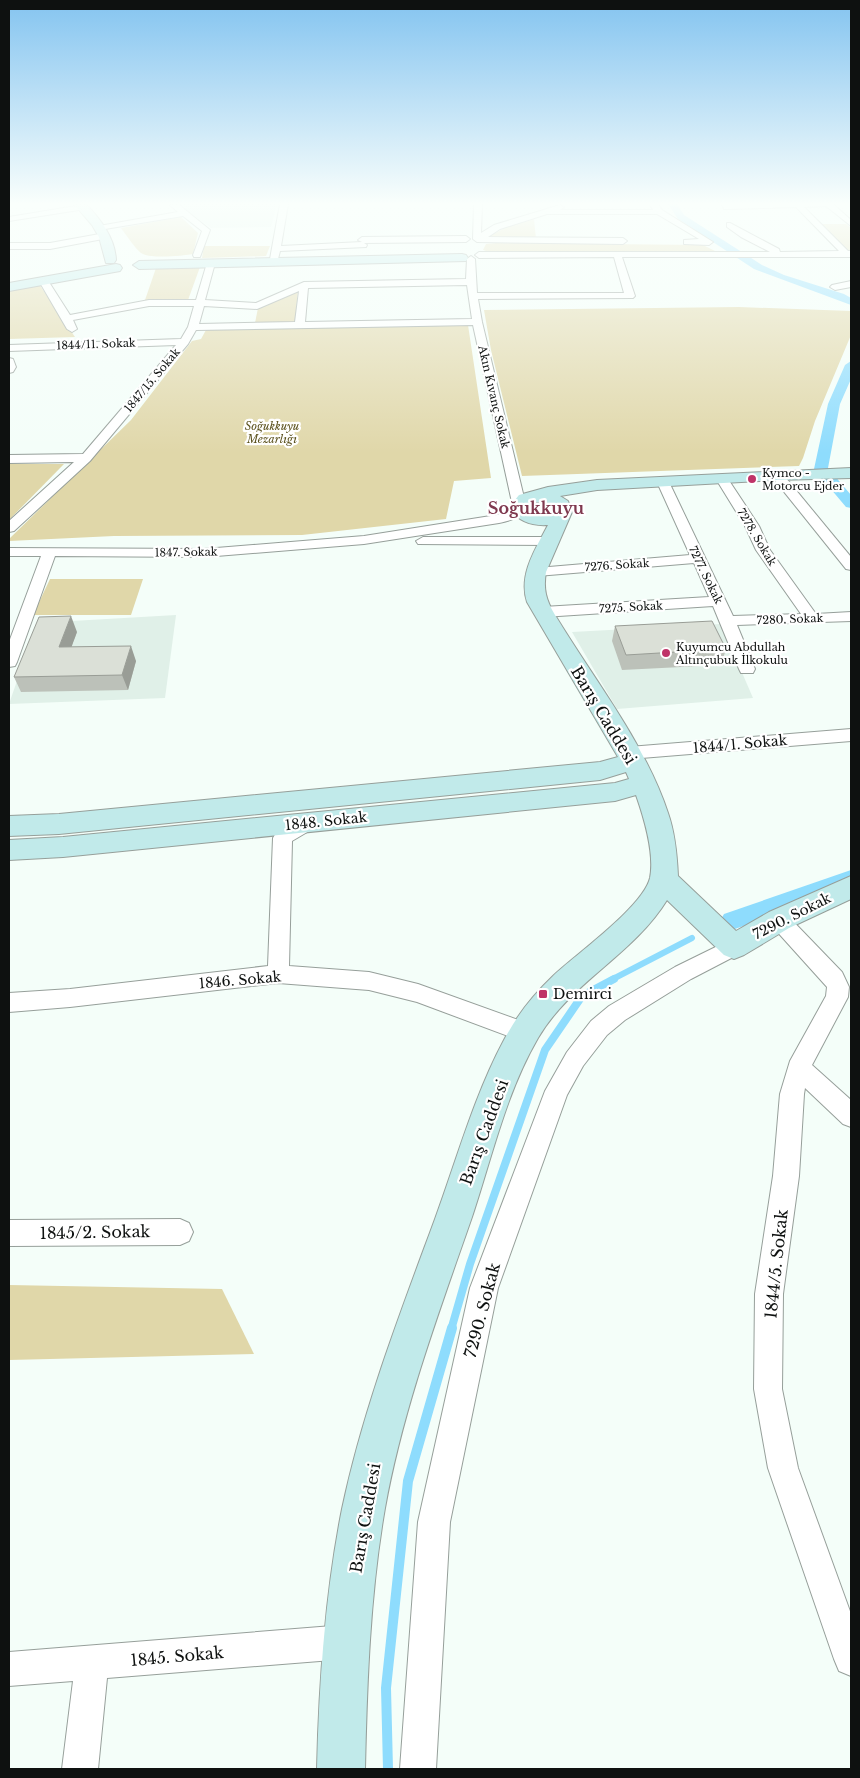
<svg xmlns="http://www.w3.org/2000/svg" width="860" height="1778" viewBox="0 0 860 1778" font-family="'Libre Baskerville',serif">
<rect width="100%" height="100%" fill="#f4fef9"/>
<g fill="#e0f0e8">
<polygon points="178,204 277,204 271,227 211,228"/>
<polygon points="176,615 165,698 9,704 37,623"/>
<polygon points="721,624 753,698 617,709 572,632"/>
</g>
<g fill="#e0d7a9">
<path d="M181,217L198,233L193,254C182,256 150,259 141,253C134,247 127,236 121,228Z"/>
<polygon points="534,219 536,239 485,238 507,227"/>
<polygon points="820,224 846,224 851,228 851,252 848,252"/>
<polygon points="496,243 703,245 717,252 492,253 483,250 486,244"/>
<polygon points="204,246 270,246 266,256 202,258"/>
<polygon points="200,267 188,300 145,300 156,268"/>
<polygon points="39,284 75,337 9,339 9,289"/>
<polygon points="298,290 295,322 255,323 258,308"/>
<polygon points="739,307 851,311 851,335 815,421 803,458 799,466 522,476 491,350 484,310"/>
<polygon points="468,325 491,478 454,481 446,519 302,535 114,536 9,541 9,539 131,420 192,341 201,339 206,330"/>
<polygon points="9,464 64,464 9,520"/>
<polygon points="50,579 143,579 131,615 33,615"/>
<polygon points="9,1285 222,1289 254,1354 9,1360"/>
</g>
<g fill="none" stroke-linecap="round" stroke-linejoin="round">
<polyline stroke="#8edcfd" stroke-width="6" points="611,980 692,938"/>
<polyline stroke="#8edcfd" stroke-width="8" points="451,1330 470,1264 545,1050 582,996 614,979"/>
<polyline stroke="#8edcfd" stroke-width="10" points="388,1769 386,1688 408,1481 452,1328"/>
<g fill="#8edcfd" fill-rule="evenodd">
<polygon points="668,204 677,204 684,215 762,265 784,275 844,294 851,298 851,305 754,269 678,219"/>
<polygon points="851,361 851,379 840,404 828,468 851,495 851,508 846,507 814,469 828,404 845,365"/>
<polygon points="851,870 851,888 732,930 724,928 720,921 724,914"/>
</g>
<defs>
<g id="street">
<polygon points="178,204 210,230 200,257 194,257 193,255 202,231 183,216 99,230 95,228 99,226 178,212 170,205"/>
<polygon points="280,204 288,204 281,246 362,242 358,240 362,237 466,236 470,239 466,242 364,243 367,245 366,247 280,251 278,259 274,262 270,259"/>
<polygon points="474,204 482,204 481,233 494,225 560,205 564,207 560,210 653,210 650,204 658,204 662,210 713,242 709,245 684,244 684,240 699,239 657,214 547,214 500,229 488,237 623,238 627,241 623,244 477,242 473,239"/>
<path d="M722,204H833L851,220V226L826,206L804,207L848,251H851V257H622L635,296L633,298L478,299L482,322L526,506C525,517 509,521 499,523L364,544L204,557L55,556L17,662L15,666L9,667V642L41,556H9V548L204,549L364,536L497,515L513,507L473,325L196,330L188,344L90,461L14,531L9,532V521L74,462L9,463V455L83,454L176,345L9,351V345L181,339L188,327L194,306H149L73,320L77,329L72,332L67,329L39,281L41,279H47L70,315L149,300H196L207,263L211,260L215,263L205,300L256,303L304,282L466,279L467,259L471,256L475,259L477,293H624L614,257L479,258L475,255L479,252H770L741,237L727,227V223H730L779,249L780,252L839,251L796,207L727,209H724ZM467,285L472,319L305,322L308,288ZM299,291L295,322L199,324L204,306L257,309Z"/>
<polygon points="82,205 86,207 85,209 9,221 9,217"/>
<polygon points="105,233 108,234 108,238 50,249 9,249 9,243 50,243"/>
<polygon points="851,281 851,287 835,290 830,287 832,285"/>
<polygon points="9,358 13,359 16,367 13,372 9,373"/>
<polygon points="777,471 781,472 851,557 851,570 846,569 773,478 771,475"/>
<polygon points="722,475 728,479 759,526 770,550 816,614 851,612 851,621 737,625 755,669 753,673 741,673 739,669 713,606 543,617 538,615 535,612 538,609 543,607 709,597 694,563 537,576 532,575 530,572 532,569 537,568 690,555 657,482 663,478 669,482 733,616 801,614 756,550 745,526 716,479"/>
<polygon points="423,537 550,537 557,541 550,545 418,544 416,541"/>
<polygon points="851,729 851,741 629,759 623,757 620,753 623,749 629,747"/>
<polygon points="307,816 314,818 316,823 314,828 292,841 289,966 369,972 418,984 532,1025 535,1032 532,1039 524,1042 417,1002 369,990 278,983 70,1007 9,1012 9,993 70,989 268,966 273,838 276,833"/>
<polygon points="779,912 786,914 842,972 849,987 848,997 812,1065 851,1100 851,1127 843,1124 805,1088 804,1094 799,1176 783,1294 782,1389 798,1468 851,1614 851,1676 839,1671 834,1659 768,1468 754,1389 755,1294 773,1176 780,1094 790,1061 826,996 827,987 772,926 769,920 772,914"/>
<polygon points="734,938 741,941 745,947 741,953 691,979 625,1020 607,1035 583,1066 567,1095 498,1288 450,1522 436,1769 400,1769 418,1522 470,1288 545,1091 567,1052 591,1021 609,1006 675,967"/>
<polygon points="180,1219 189,1223 193,1232 189,1241 180,1245 9,1246 9,1220"/>
<polygon points="345,1625 357,1630 362,1642 357,1654 345,1659 107,1678 98,1769 62,1769 73,1681 9,1686 9,1652"/>
</g>
<g id="secondary">
<path d="M74,204H86C101,220 115,238 116,260L114,263H106L99,237L92,225Z"/>
<polygon points="462,254 466,255 468,258 466,261 139,269 133,265 139,261"/>
<polygon points="116,264 120,265 122,268 120,271 9,291 9,283"/>
<path d="M851,468V478L777,480L597,490L560,496L568,501L572,512L546,572C543,589 546,600 555,615C593,678 645,743 668,813C675,833 677,854 678,876L736,931L769,912L851,876V899L789,928L744,955L734,959L724,955L667,900C634,954 570,983 538,1038C506,1093 492,1157 472,1217C439,1312 403,1408 385,1508C370,1594 367,1682 365,1769H317C319,1682 325,1594 342,1509C363,1409 400,1314 435,1219C457,1159 474,1096 504,1040C517,1015 533,995 553,976C575,955 643,907 650,878C655,853 644,818 636,795L615,801L63,857L9,860V840L63,837L615,783L629,779L626,772L600,780L59,834L9,836V816L59,814L600,762L618,757L527,602C518,575 536,548 548,525C533,526 519,522 510,509V506L519,495L548,487L597,480ZM533,502L545,503L553,507L554,510C544,516 536,515 528,508Z"/>
</g>
</defs>
<use href="#street" stroke="#969f9a" stroke-width="2"/>
<use href="#secondary" stroke="#969f9a" stroke-width="2"/>
<use href="#street" fill="#fff" fill-rule="evenodd"/>
<use href="#secondary" fill="#c1eaea" fill-rule="evenodd"/>
</g>
<g fill="#bcc1b9">
<polygon points="615,626 726,649 721,665 622,670 612,641"/>
<polygon points="77,632 71,647 136,661 128,690 21,692 14,677"/>
</g>
<g fill="#999d96">
<polygon points="71,616 77,632 66,662 59,647"/>
<polygon points="131,646 136,661 128,690 122,675"/>
</g>
<g fill="#dbe0d7" stroke="#999d96">
<polygon points="71,616 59,647 131,646 122,675 14,677 39,617"/>
<polygon points="712,621 726,649 626,655 615,626"/>
</g>
<linearGradient id="sky" x2="0" y2="1"><stop stop-color="#84c4f0"/><stop offset="0.45" stop-color="#fafffc"/><stop offset="1" stop-color="#fafffc" stop-opacity="0"/></linearGradient>
<rect width="860" height="453" fill="url(#sky)"/>
<g fill="#bf3368" stroke="#fff" stroke-width="2">
<circle cx="752" cy="479" r="5"/>
<circle cx="666" cy="653" r="5"/>
<rect x="538" y="989" width="10" height="10" rx="2.5"/>
</g>
<g text-anchor="middle" stroke-width="4.5" stroke-linejoin="round" paint-order="stroke">
<g font-size="11" fill="#0e1110" stroke="#fff">
<text transform="translate(96 344) rotate(-2)" y="4">1844/11. Sokak</text>
<text transform="translate(152 380) rotate(-50)" y="4">1847/15. Sokak</text>
<text transform="translate(494 397) rotate(77)" y="4">Akın Kıvanç Sokak</text>
<text transform="translate(757 537) rotate(59)" y="4">7278. Sokak</text>
<text transform="translate(186 552) rotate(-1)" y="4">1847. Sokak</text>
<text transform="translate(617 565) rotate(-4)" y="4">7276. Sokak</text>
<text transform="translate(706 575) rotate(64)" y="4">7277. Sokak</text>
<text transform="translate(631 607) rotate(-3)" y="4">7275. Sokak</text>
<text transform="translate(790 619) rotate(-2)" y="4">7280. Sokak</text>
</g>
<g font-size="11" font-style="italic" fill="#5b511d" stroke="#fff">
<text x="272" y="430">Soğukkuyu<tspan x="272" dy="13">Mezarlığı</tspan></text>
</g>
<g font-size="11" fill="#0e1110" stroke="#fff" text-anchor="start">
<text x="762" y="477">Kymco -<tspan x="762" dy="13">Motorcu Ejder</tspan></text>
<text x="676" y="651">Kuyumcu Abdullah<tspan x="676" dy="13">Altınçubuk İlkokulu</tspan></text>
</g>
<g font-size="14" fill="#0e1110" stroke="#fff">
<text transform="translate(740 744) rotate(-5)" y="5">1844/1. Sokak</text>
<text transform="translate(326 821) rotate(-6)" y="5">1848. Sokak</text>
<text transform="translate(792 916) rotate(-27)" y="5">7290. Sokak</text>
<text transform="translate(240 980) rotate(-5)" y="5">1846. Sokak</text>
</g>
<g font-size="14" fill="#0e1110" stroke="#fff" text-anchor="start">
<text x="553" y="999">Demirci</text>
</g>
<g font-size="16" font-weight="bold" fill="#7f394f" stroke="#fff">
<text x="536" y="514">Soğukkuyu</text>
</g>
<g font-size="16" fill="#0e1110" stroke="#fff">
<text transform="translate(604 715) rotate(59)" y="6">Barış Caddesi</text>
<text transform="translate(484 1132) rotate(-70)" y="6">Barış Caddesi</text>
<text transform="translate(95 1232) rotate(-1)" y="6">1845/2. Sokak</text>
<text transform="translate(776 1264) rotate(-84)" y="6">1844/5. Sokak</text>
<text transform="translate(482 1310) rotate(-75)" y="6">7290. Sokak</text>
<text transform="translate(365 1518) rotate(-80)" y="6">Barış Caddesi</text>
<text transform="translate(177 1656) rotate(-5)" y="6">1845. Sokak</text>
</g>
</g>
<rect width="860" height="1778" fill="none" stroke="#0e1110" stroke-width="20"/>
</svg>
